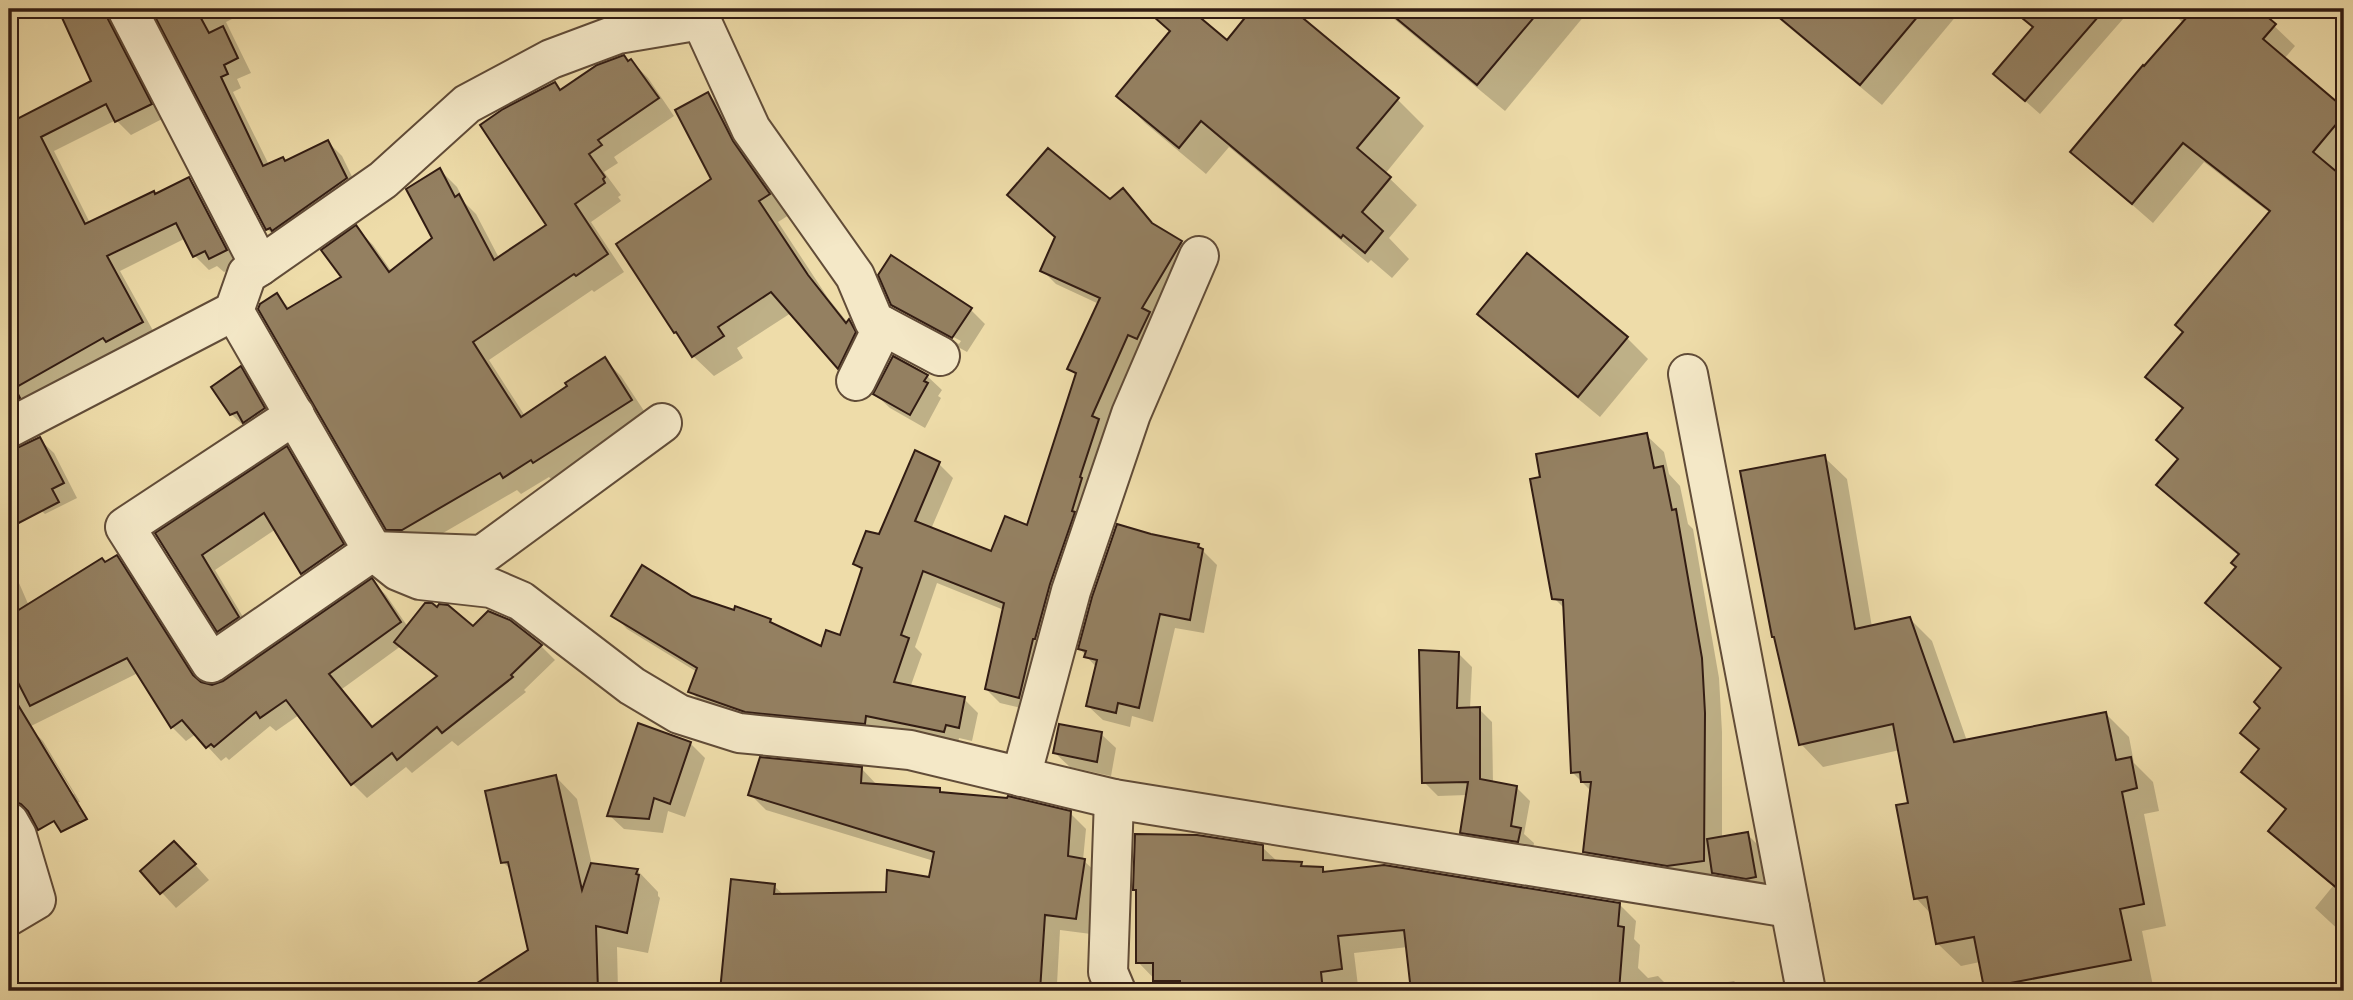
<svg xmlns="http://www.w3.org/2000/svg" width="2353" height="1000" viewBox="0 0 2353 1000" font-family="'IM FELL DW Pica',serif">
<rect width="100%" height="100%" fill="#eedca9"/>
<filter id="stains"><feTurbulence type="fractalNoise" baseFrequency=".00286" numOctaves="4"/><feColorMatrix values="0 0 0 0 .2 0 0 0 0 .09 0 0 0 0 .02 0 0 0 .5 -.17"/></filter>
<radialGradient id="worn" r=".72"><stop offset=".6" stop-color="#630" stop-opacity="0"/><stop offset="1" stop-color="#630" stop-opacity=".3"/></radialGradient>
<g fill="#0003" fill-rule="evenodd">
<polygon points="75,9 125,9 164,118 131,135 116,120 54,151 90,223 156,196 189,179 203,193 240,264 224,272 217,266 209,270 195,256 186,238 120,271 156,336 9,426 9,266 28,256 9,216 11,213 9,208 9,169 12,167 9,161 9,125 94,82 63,14"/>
<polygon points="153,9 252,9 226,22 251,73 237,79 241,88 233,92 269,165 286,162 328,142 342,156 360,193 282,243 267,229"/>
<polygon points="744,9 762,9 755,17"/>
<polygon points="1171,9 1187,9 1227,42 1254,9 1289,9 1398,100 1424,126 1385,174 1417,205 1389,238 1409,259 1392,278 1371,260 1368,263 1229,147 1206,174 1145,123 1119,96 1172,32 1161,21"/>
<polygon points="1382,9 1590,9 1505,111"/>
<polygon points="1767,9 1962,9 1882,105"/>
<polygon points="2037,9 2127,9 2130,11 2040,114 1995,74 2034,27 2028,20"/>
<polygon points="2175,9 2280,9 2269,21 2295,46 2284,59 2344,110 2344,935 2315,908 2333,886 2291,851 2270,831 2287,811 2243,772 2260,751 2242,733 2262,708 2282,670 2207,603 2238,568 2239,556 2178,505 2158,485 2178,460 2158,440 2183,410 2148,377 2185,332 2270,213 2204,162 2153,223 2072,152 2184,24 2172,12"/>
<polygon points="631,61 648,78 674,116 614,157 618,163 604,172 621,195 618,197 621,201 591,222 624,272 594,292 592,290 489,360 525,416 569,387 604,359 621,376 648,417 551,479 549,477 521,494 517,490 419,547 405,546 387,529 277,295 290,309 343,278 356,228 373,245 392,272 434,239 440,170 457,187 465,203 476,214 499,258 549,226 554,84 562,91"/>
<polygon points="708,94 729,115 789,215 778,222 828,298 848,323 850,321 870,342 859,387 791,313 737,348 743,358 714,376 693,356 675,332 619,245 714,180"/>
<polygon points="1123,191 1156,227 1181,242 1194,256 1033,711 1000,703 986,689 1004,610 937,583 915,647 922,654 910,688 964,699 978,713 972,741 959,738 958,745 761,725 704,705 690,691 697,672 627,629 614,615 691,597 770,621 777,628 822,648 841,637 863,571 855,563 880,536 939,464 953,478 931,529 992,553 1028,527 1077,376 1069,369 1099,304 1056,284 1042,270 1057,238 1009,195 1110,202"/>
<path d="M893,304L971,310L985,324L967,352L908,319ZM901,309L961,341L959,344L901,313Z"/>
<polygon points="1479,314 1627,338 1648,359 1600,417 1501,335"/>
<polygon points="241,369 255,383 278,423 246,428 231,414"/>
<polygon points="927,376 942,390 938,396 941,398 925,428 890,408 875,394"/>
<polygon points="1646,435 1664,452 1669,474 1680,486 1688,524 1693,529 1719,678 1722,732 1722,838 1747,834 1762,849 1770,891 1602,870 1584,852 1590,790 1572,772 1566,610 1554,598"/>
<polygon points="39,439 54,453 77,498 45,514 30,499 9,457 9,452 19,449"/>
<polygon points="287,449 301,463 357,560 317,588 302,573 276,529 215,570 252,632 233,645 219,631 157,534"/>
<polygon points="1824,457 1847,479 1872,627 1910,619 1932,641 1967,741 2106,714 2129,737 2134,763 2153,782 2159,811 2144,814 2166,926 2142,931 2154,991 1986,991 1980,962 1961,966 1938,944 1932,915 1916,898 1910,804 1900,750 1823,767 1801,744"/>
<polygon points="1198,546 1217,565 1204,633 1175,628 1153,722 1132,716 1130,727 1103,720 1088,706 1097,668 1080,649"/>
<path d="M116,557L131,571L202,684L212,687L224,683L372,581L386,595L408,627L473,628L509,622L541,646L555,660L524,690L526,692L458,746L452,741L412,773L406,767L367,798L353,784L299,715L276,731L270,726L229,760L226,757L221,761L196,734L186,741L172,727L138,673L29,727L43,741L80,802L32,816L24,814L9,820V739L16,735L9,727V560L29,606ZM401,646L438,678L374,728L342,689ZM37,741H41L74,794L71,796Z"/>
<polygon points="1458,653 1472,667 1470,709 1479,709 1492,722 1493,783 1516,787 1530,801 1524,834 1534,843 1532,855 1475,845 1461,832 1467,795 1438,796 1424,782"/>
<polygon points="1101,734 1116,748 1111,776 1070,767 1055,753"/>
<polygon points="690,743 705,758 685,817 668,811 663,833 624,829 609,815"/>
<polygon points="862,769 877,785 939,789 944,795 1070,813 1086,829 1083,860 1100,876 1091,934 1060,930 1057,984 1088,987 1093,991 720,991 733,881 774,886 785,896 887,893 930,879 934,861 766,810 750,794"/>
<polygon points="556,777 577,799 592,865 637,870 658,892 658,896 660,898 648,953 617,947 618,991 468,991 530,950 512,871 503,862"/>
<polygon points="1262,847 1278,862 1301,863 1306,868 1322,868 1327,873 1619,904 1636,921 1634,939 1640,945 1638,968 1648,978 1658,976 1673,991 1413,991 1408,947 1354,953 1358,986 1337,988 1338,991 1166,991 1138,962 1138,893 1135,889"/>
<polygon points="189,858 209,880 176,908 142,871"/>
<polygon points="9,873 21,905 9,914"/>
<polygon points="1734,981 1744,991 1674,991"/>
</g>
<g fill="#948061" stroke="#321c13" stroke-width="2">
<polygon points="58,9 105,9 108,19 152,104 115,122 106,104 41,137 85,224 154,191 155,194 189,177 227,250 209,259 205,251 193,257 176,223 107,256 143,322 106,342 103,338 15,388 20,398 9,403 9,123 91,81"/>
<polygon points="151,9 196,9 209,33 223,26 238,58 224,65 228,74 221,77 263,166 283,157 285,161 328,140 347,178 272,231 270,228 266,230"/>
<polygon points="1145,9 1190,9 1227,40 1252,9 1292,9 1399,98 1357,148 1391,177 1362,212 1383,231 1365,253 1343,235 1341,238 1201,121 1179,148 1116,96 1170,31"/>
<polygon points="1385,9 1541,9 1477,85"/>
<polygon points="1769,9 1924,9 1860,85"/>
<polygon points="2011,9 2105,9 2025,101 1993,74 2033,27"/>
<polygon points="2194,9 2258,9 2276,24 2263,39 2344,108 2344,115 2313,152 2344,178 2344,894 2268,831 2286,809 2241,772 2259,749 2240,733 2260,708 2254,702 2281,668 2205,603 2236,567 2231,563 2239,554 2156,485 2178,459 2156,440 2183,408 2145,377 2183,332 2175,325 2270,211 2183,143 2132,204 2070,152 2143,65 2144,66"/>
<polygon points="624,55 628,61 631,59 659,98 598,140 602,145 589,154 605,177 603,179 605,183 575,204 608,254 576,276 574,274 473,342 521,417 567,386 565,383 605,357 632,400 533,463 531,460 503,478 500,473 402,530 386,530 258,309 260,304 277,293 287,309 341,277 321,250 356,225 389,272 432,238 406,189 440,168 455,197 459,194 494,260 546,225 480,125 503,109 555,82 560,90 597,65"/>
<polygon points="708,92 733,141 770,194 759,201 808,275 846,323 849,319 856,332 838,369 771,292 718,327 724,336 692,357 676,332 674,333 616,244 711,179 675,110"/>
<polygon points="1048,148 1110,199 1123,188 1152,223 1182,241 1142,308 1150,312 1137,339 1128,335 1092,416 1099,419 1080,477 1082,478 1072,511 1075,512 1050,584 1035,639 1033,639 1019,698 985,689 1004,603 923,571 901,635 909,638 894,682 965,697 959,728 946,725 944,732 866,716 865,724 745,712 688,692 697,668 611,616 642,565 692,596 734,610 735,606 771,619 770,622 821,646 826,630 840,635 862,568 853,564 866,531 879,534 915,450 940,462 915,521 991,551 1005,516 1027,525 1076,373 1067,369 1100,298 1040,271 1055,237 1007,195"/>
<polygon points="1527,253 1628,337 1578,397 1477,314"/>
<polygon points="891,255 972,308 952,338 891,305 878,275"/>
<polygon points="893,356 928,375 924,381 928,383 910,415 873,394"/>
<polygon points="241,366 265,408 243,423 237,412 230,415 211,387"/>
<polygon points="1647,433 1654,468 1663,466 1672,510 1676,509 1702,658 1705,713 1704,861 1667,866 1583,852 1591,782 1581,782 1580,772 1571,773 1563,600 1552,599 1530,479 1540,477 1536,454"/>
<polygon points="40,437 64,483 52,489 59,502 9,528 9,450 19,447"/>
<polygon points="287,446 344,544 301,574 264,513 202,555 239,617 217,632 155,533"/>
<polygon points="1825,455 1855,629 1910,617 1954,742 2106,712 2116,760 2131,757 2137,788 2122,792 2144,904 2120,909 2131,960 1984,988 1974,937 1936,944 1927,897 1914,899 1896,805 1908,803 1893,724 1799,745 1774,637 1772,637 1740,471"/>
<polygon points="1117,524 1151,534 1199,544 1198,547 1203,549 1190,620 1160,614 1139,708 1118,703 1116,713 1086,706 1097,660 1084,657 1086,651 1078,649 1092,597"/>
<polygon points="117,555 193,675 201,682 212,685 223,681 372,578 401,622 329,674 372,727 437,676 394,642 425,603 432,603 437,607 439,604 448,605 473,626 488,611 510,620 542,645 511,675 513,677 442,733 437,727 397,760 392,753 351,785 286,700 260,718 256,712 214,747 211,744 206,748 182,720 171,728 127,658 30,706 9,665 9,616 102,558 105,562"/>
<polygon points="1419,650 1459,652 1457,708 1480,707 1480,779 1517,786 1511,826 1521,828 1518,842 1460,833 1468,782 1422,783"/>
<polygon points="9,690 87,819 61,832 54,821 38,830 28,811 21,804 9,799"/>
<polygon points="638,723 691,742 670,804 654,798 649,819 607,816"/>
<polygon points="1059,724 1102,732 1097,762 1053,753"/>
<polygon points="760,757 862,767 861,783 940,788 940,792 1007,798 1008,796 1071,811 1068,856 1085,859 1076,919 1045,915 1040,991 937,984 936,991 720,991 731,879 775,884 774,894 886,892 887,870 929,877 934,852 748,795"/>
<polygon points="556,775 582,890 591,863 638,869 636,874 639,875 627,933 596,926 598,991 465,991 528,950 508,862 501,863 485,791"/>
<polygon points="1748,832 1756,877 1746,879 1712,873 1707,839"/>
<polygon points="1135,834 1197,835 1263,845 1263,860 1302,862 1301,866 1323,867 1323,872 1384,865 1620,903 1618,926 1624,927 1619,991 1411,991 1404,930 1338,936 1342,969 1321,972 1323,991 1180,991 1180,981 1153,981 1153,963 1136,963 1136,890 1133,890"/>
<polygon points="174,841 196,864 160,894 140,871"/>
</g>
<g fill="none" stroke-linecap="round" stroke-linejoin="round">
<defs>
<g id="minor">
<polyline points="260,266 383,180 467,104 551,59 618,34 701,20 751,129 855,276 874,321 940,356"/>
<polyline points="234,311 373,551 398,571 420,580 491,588 521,601 632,686 679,714 739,733 910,750 1114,799 1790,908"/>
<polyline points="1688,374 1806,991"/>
<polyline points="856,381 883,326"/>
<polyline points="295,415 125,527 211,663 373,551 482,555 662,423"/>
<polyline points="9,428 234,311 247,274 260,266 127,9"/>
<polyline points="1021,777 1071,591 1131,414 1199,256"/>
<polyline points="1114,799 1108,972 1116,991"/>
<polyline points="9,822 17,836 36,900 9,916"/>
</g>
</defs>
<use href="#minor" stroke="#614c38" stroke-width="42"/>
<use href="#minor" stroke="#f4e8c7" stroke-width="38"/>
</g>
<rect width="2353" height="1000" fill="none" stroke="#eedca9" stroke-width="35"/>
<rect x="10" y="10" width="2332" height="979" fill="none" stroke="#321c13" stroke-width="3.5"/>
<rect x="18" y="18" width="2318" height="965" fill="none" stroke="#321c13" stroke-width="2"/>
<rect width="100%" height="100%" filter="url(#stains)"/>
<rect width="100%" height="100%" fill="url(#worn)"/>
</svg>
